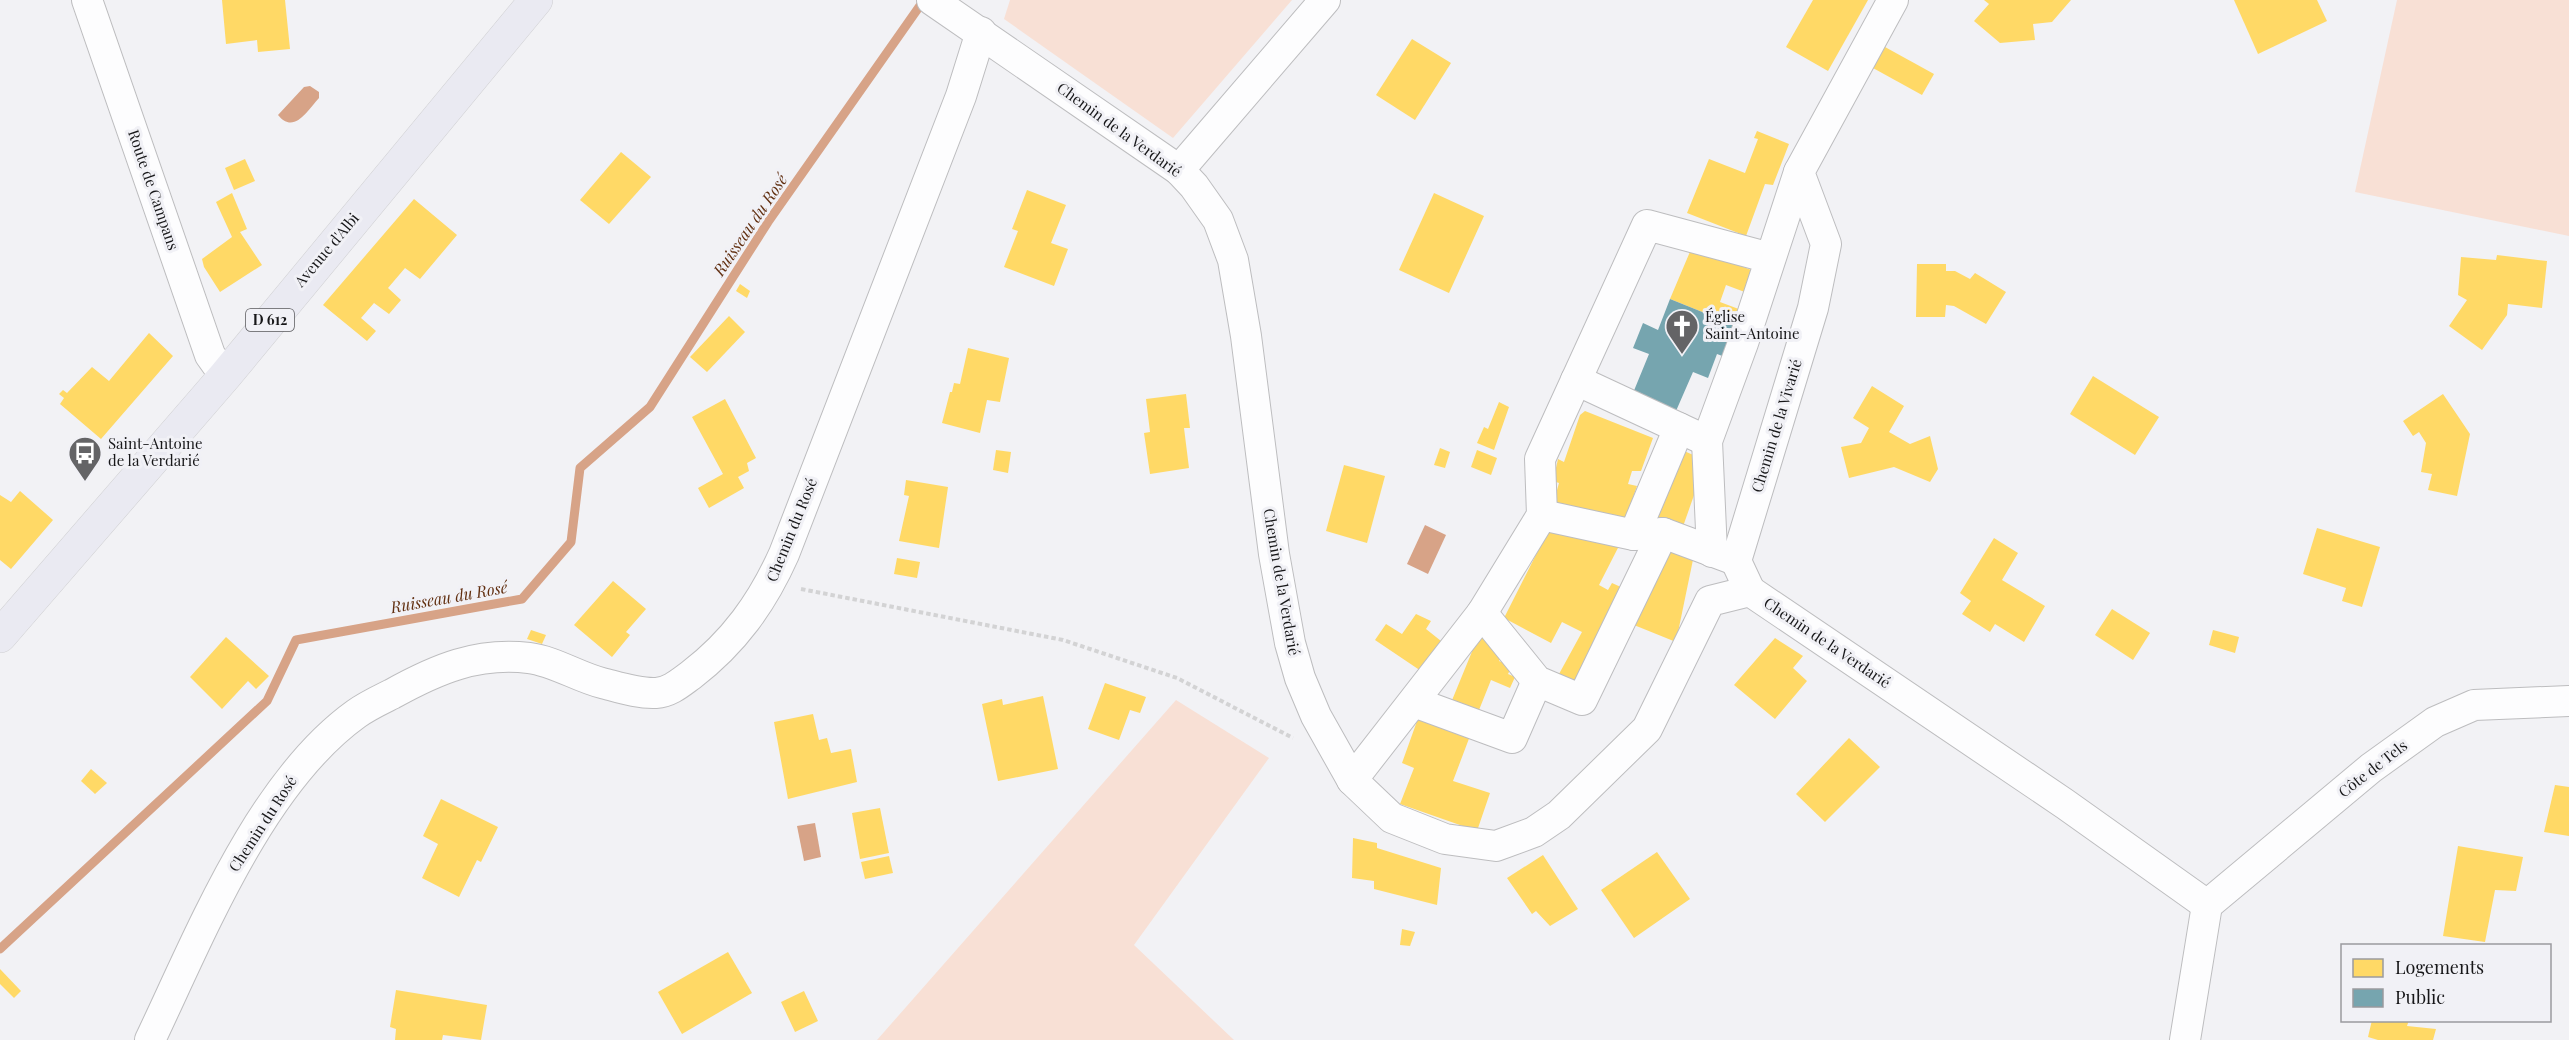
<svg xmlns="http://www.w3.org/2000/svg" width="2569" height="1040" viewBox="0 0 2569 1040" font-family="'Playfair Display',serif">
<rect width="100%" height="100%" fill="#f2f2f5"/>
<g fill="#f8e0d5">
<polygon points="1010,0 1292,0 1173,138 1004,19"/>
<polygon points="2397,0 2569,0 2569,236 2355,192"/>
<polygon points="1176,700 1269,758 1134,945 1234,1040 877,1040"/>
</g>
<g fill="#d7a387">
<path d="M310,86L319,92V98C308,110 294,135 278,115L304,87Z"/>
<polygon points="1425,525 1446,535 1428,574 1407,564"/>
<polygon points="815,823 821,857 804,861 797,826"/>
</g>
<g fill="#ffd966">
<polygon points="222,0 285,0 290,49 258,52 257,40 226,44"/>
<polygon points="1813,0 1868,0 1828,71 1786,47"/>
<polygon points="1984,0 2071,0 2052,22 2033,24 2035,40 2000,43 1974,21 1989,4"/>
<polygon points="2234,0 2317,0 2327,21 2258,54"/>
<polygon points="1412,39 1451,63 1415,120 1376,95"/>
<polygon points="1885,47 1934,74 1922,95 1873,68"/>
<polygon points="1757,131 1789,144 1773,185 1765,184 1746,236 1687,213 1709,159 1745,173 1758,139 1754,138"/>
<polygon points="621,152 651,177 609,224 580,200"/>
<polygon points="245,159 255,181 234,190 225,168"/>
<polygon points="1027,190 1066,205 1051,243 1068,249 1054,286 1004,267 1018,231 1012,229"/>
<polygon points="232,193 247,229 240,232 262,265 220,292 204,267 202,259 232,237 216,202"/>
<polygon points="1434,193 1484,216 1449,293 1399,270"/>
<polygon points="414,199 457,235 420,279 405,268 388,288 401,300 389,314 374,303 361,318 376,331 367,341 323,305"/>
<polygon points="1692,247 1759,273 1750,294 1726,285 1720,302 1744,311 1737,326 1670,299"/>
<polygon points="2497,255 2547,261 2542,308 2508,304 2507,315 2482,350 2449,326 2467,300 2458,295 2461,257 2496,260"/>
<polygon points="1917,264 1946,264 1946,271 1955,271 1970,279 1975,273 2006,292 1986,324 1954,306 1946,305 1945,317 1916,317"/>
<polygon points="740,284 750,291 747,298 736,291"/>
<polygon points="729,316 745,332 707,372 690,357"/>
<polygon points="149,333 173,356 101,439 60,404 64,398 59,394 63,390 67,393 92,367 109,381"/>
<polygon points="968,348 1009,358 1000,402 987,400 980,433 942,423 950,392 952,392 954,383 960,384"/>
<polygon points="2093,376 2159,417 2135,455 2070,414"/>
<polygon points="1872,386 1904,406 1889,432 1910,444 1930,436 1938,469 1930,482 1894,467 1849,478 1841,447 1861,443 1869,428 1853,418"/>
<polygon points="1186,394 1190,428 1184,428 1189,468 1150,474 1144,433 1150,432 1146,399"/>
<polygon points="2443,394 2470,434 2457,496 2428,490 2432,474 2421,472 2426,443 2419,432 2413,436 2403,421"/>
<polygon points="725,399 756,458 747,463 749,471 738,477 744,488 709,508 698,488 723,474 692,417"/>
<polygon points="1499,402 1509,407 1494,450 1477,443 1484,427 1488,429"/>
<polygon points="1585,411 1653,438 1641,471 1632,471 1628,484 1637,486 1624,524 1552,508 1559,483 1553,481 1558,459 1564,462 1580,415"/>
<polygon points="1440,448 1450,452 1445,468 1434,465"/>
<polygon points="1677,448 1698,457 1699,481 1680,535 1648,523"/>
<polygon points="996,450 1011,452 1008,473 993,470"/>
<polygon points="1477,450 1497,458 1491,475 1471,467"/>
<polygon points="1344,465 1385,476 1367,543 1326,531"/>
<polygon points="906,480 948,487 939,548 899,541 909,496 904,495"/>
<polygon points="20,491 53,520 11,569 0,560 0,495 11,502"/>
<polygon points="1552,523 1621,542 1599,585 1608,590 1612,583 1623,588 1581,687 1559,674 1582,632 1562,622 1551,643 1504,618"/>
<polygon points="2317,528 2380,547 2362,607 2342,601 2346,588 2303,574"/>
<polygon points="1994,538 2018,553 2002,580 2045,606 2024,642 1995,624 1990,632 1962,614 1971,601 1960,593"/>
<polygon points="1667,540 1695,550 1676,642 1629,623"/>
<polygon points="897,558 920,562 917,578 894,574"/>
<polygon points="613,581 646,609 626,632 630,635 612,657 574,625"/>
<polygon points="2112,609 2150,633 2133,660 2095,635"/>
<polygon points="1416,614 1431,621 1426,629 1446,645 1424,673 1375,640 1386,624 1402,634"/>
<polygon points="531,630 546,635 542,644 527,639"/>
<polygon points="2213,630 2239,637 2235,653 2209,645"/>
<polygon points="226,637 269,676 256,689 248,681 222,709 190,677"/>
<polygon points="1478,637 1492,640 1505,647 1499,661 1512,666 1508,674 1515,677 1510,688 1491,680 1475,720 1448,710"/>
<polygon points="1775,638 1803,656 1793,668 1807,681 1775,719 1734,685"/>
<polygon points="1105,683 1146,697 1140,713 1130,710 1119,740 1088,729"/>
<polygon points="1043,696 1058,769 998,781 982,704 1002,699 1003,705"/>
<polygon points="1421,710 1473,728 1453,781 1490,793 1477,831 1400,804 1414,768 1402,763"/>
<polygon points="813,714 819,740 827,738 831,753 851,749 857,782 788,799 774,722"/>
<polygon points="1849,738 1880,767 1825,822 1796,794"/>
<polygon points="91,769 107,783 95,794 81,781"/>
<polygon points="2555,785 2569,787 2569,836 2544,832"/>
<polygon points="441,799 498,827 481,862 477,860 459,897 422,878 438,844 423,836"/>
<polygon points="880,808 889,853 860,859 852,813"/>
<polygon points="1353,838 1377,843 1377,848 1441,868 1437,905 1374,889 1374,881 1352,878"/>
<polygon points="2458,846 2523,857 2516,891 2495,890 2485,942 2443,936"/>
<polygon points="1657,852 1690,899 1634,938 1601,890"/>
<polygon points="1543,855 1578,909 1550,926 1536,911 1532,914 1507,878"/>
<polygon points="889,856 893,873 865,879 861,862"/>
<polygon points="1402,929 1415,932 1410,946 1400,945"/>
<polygon points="728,952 752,993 682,1034 658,992"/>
<polygon points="0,969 21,991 14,998 0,984"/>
<polygon points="396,990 487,1005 481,1040 443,1035 442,1040 395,1040 396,1029 390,1027"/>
<polygon points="804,991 818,1021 795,1032 781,1002"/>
<polygon points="2372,1020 2409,1020 2407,1026 2436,1029 2433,1040 2378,1040 2368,1037"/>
</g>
<polygon fill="#76a5af" points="1670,299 1737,326 1725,357 1717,354 1708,378 1693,372 1676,411 1633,393 1649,354 1633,348 1643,323 1658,330"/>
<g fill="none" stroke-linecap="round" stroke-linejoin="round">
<polyline stroke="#d7a387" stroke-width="9" points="0,949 267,701 296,640 522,599 571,542 580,468 650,407 768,222 924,0"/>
<defs>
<g id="minor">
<polyline points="87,0 210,355 225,376"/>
<polyline points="932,0 1179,170 1194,186 1218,220 1233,260 1246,336 1274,554 1290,643 1300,678 1316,716 1352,780 1392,818 1445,839 1496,846 1534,832 1559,815 1647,729 1710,601 1750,591 2065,804 2207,905"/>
<polyline points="1179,170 1325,0"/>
<polyline points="1576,380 1707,441"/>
<polyline points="1542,515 1634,535 1663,533 1730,558"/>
<polyline points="1634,535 1679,428"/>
<polyline points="1712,552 1707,441 1743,343 1799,172"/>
<polyline points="1750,591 1736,561 1813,308 1826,244 1799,172 1893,0"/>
<polyline points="1482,613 1537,681 1582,700 1663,533"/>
<polyline points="1414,702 1512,738 1537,681"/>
<polyline points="1352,780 1482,613 1542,515 1540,459 1647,225 1770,258"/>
<polyline points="2207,905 2371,768 2435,722 2474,705 2569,701"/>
<path d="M150,1040C200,935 260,783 356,714C367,706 380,700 392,694C437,669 477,652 529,658C554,661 578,677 602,683C618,687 639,694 656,693C670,692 680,683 691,675C734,642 762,603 784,554L961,96L981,32"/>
<polyline points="2185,1040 2207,905"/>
</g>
<polyline id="major" points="0,636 225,376 536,0"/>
</defs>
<use href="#minor" stroke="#bdbdbf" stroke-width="32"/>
<use href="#major" stroke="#d0d0d2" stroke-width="34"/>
<polyline stroke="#d3d3d4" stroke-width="4" stroke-dasharray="4.5 3" stroke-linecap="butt" points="801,589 1063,640 1177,678 1293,738"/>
<use href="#minor" stroke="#fdfdfe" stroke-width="30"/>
<use href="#major" stroke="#eaeaf2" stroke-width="33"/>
</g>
<defs>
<symbol id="church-pin" viewBox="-11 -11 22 30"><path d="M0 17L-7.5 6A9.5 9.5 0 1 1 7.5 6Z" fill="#646466" stroke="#f1f1f6"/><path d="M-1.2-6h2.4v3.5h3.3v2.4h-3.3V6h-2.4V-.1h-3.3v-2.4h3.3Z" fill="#fff"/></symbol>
<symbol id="bus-pin" viewBox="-11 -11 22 30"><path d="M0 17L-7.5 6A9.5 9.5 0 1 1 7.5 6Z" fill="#646466" stroke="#f1f1f6"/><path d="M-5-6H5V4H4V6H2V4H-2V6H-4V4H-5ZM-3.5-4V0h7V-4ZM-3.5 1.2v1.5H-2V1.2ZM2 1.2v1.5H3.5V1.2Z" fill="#fff"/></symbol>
</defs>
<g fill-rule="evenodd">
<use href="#church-pin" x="1663" y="307" width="38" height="52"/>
<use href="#bus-pin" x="66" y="434" width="38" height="52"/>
</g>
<g text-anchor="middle" stroke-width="6" stroke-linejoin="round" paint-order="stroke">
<rect fill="#f1f1f6" stroke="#58585b" stroke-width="1.5" x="246" y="309" width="48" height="22" rx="4.5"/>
<g font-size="14" font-weight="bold" fill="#171719">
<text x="270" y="325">D 612</text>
</g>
<g font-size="15" fill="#171719" stroke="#f1f1f6">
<text transform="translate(1119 130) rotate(36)" y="5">Chemin de la Verdarié</text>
<text transform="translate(153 190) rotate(71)" y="5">Route de Campans</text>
<text transform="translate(327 250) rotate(-50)" y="5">Avenue d'Albi</text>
<text transform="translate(1777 426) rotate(-73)" y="5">Chemin de la Vivarié</text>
<text transform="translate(792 530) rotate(-68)" y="5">Chemin du Rosé</text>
<text transform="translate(1281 582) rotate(80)" y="5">Chemin de la Verdarié</text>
<text transform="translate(1827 643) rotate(34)" y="5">Chemin de la Verdarié</text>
<text transform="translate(2373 769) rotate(-38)" y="5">Côte de Tels</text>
<text transform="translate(263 824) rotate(-57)" y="5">Chemin du Rosé</text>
</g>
<g font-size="15" fill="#171719" stroke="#f1f1f6" text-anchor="start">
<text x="1705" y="322">Église<tspan x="1705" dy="17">Saint-Antoine</tspan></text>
<text x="108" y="449">Saint-Antoine<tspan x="108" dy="17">de la Verdarié</tspan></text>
</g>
<g font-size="16" font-style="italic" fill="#612f10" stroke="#f1f1f6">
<text transform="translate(750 225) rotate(-56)" y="6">Ruisseau du Rosé</text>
<text transform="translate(449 597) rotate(-10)" y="6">Ruisseau du Rosé</text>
</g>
</g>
<rect x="2341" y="944" width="210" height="78" fill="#f1f1f6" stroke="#9a9a9e" stroke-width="1.5"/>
<rect x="2353" y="959" width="30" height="18" fill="#ffd966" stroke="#9a9a9e" stroke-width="1.5"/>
<text x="2395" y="974" font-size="18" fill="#171719">Logements</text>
<rect x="2353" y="989" width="30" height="18" fill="#76a5af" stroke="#9a9a9e" stroke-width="1.5"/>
<text x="2395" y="1004" font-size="18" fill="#171719">Public</text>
</svg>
